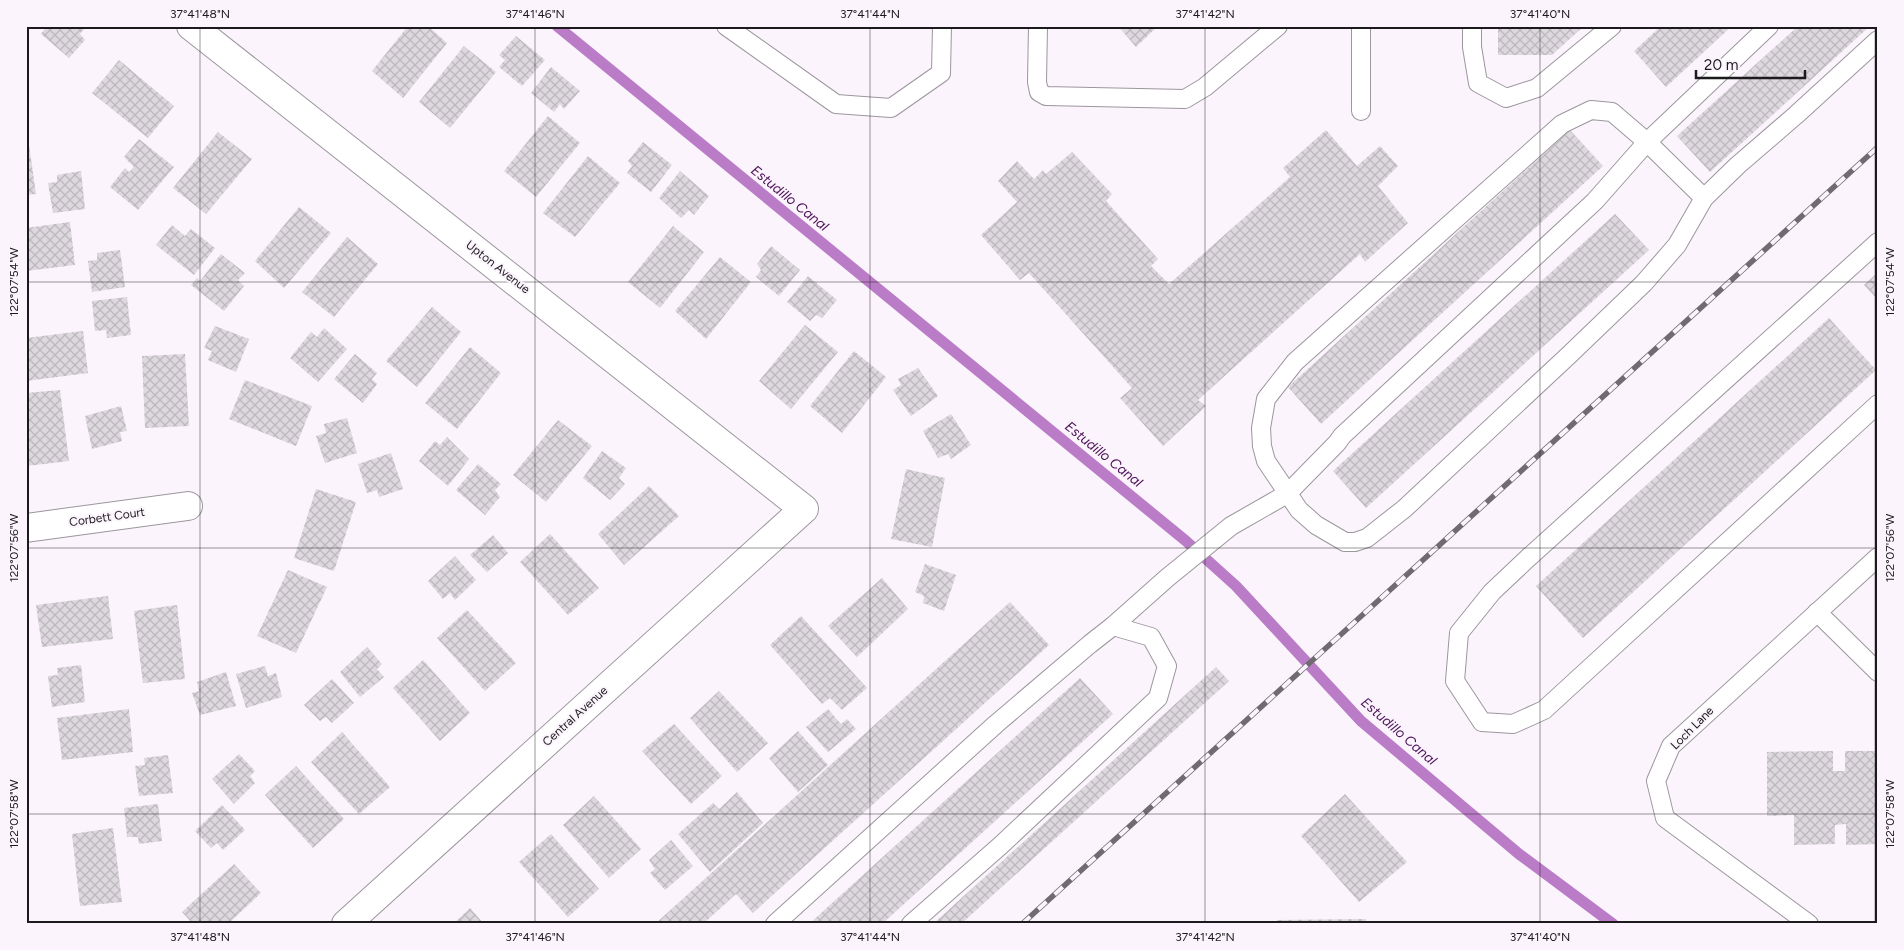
<svg xmlns="http://www.w3.org/2000/svg" width="1904" height="950" viewBox="0 0 1904 950" font-family="Figtree,sans-serif">
<defs>
<pattern id="building-cross-hatch" width="8" height="8" patternUnits="userSpaceOnUse" patternTransform="scale(1.25)"><rect width="8" height="8" fill="#ddd7de"/><path d="M0 0l8 8M0 8l8-8" fill="none" stroke="#bdb8be"/></pattern>
</defs>
<rect width="100%" height="100%" fill="#fbf4fc"/>
<g fill="none" stroke-linecap="round" stroke-linejoin="round">
<polyline stroke="#bb7cc7" stroke-width="11" points="557,26 1186,541 1236,586 1361,721 1519,854 1613,924"/>
</g>
<g fill="url(#building-cross-hatch)">
<polygon points="47,26 85,26 86,27 80,34 85,40 69,58 41,34"/>
<polygon points="408,26 428,26 447,43 403,98 372,71"/>
<polygon points="1118,26 1158,26 1136,47"/>
<polygon points="1498,26 1584,26 1552,55 1498,55"/>
<polygon points="1661,26 1732,26 1666,87 1634,51"/>
<polygon points="1798,26 1870,26 1710,172 1677,136"/>
<polygon points="516,36 545,60 522,86 499,67 505,60 499,55"/>
<polygon points="464,46 496,72 450,128 419,102"/>
<polygon points="119,60 174,106 148,138 92,93"/>
<polygon points="551,67 580,91 564,109 560,104 554,112 531,93"/>
<polygon points="548,116 580,143 536,197 504,171"/>
<polygon points="26,124 36,194 26,195"/>
<polygon points="1326,130 1357,166 1380,146 1398,166 1378,186 1408,223 1365,262 1360,254 1198,400 1206,406 1163,446 1120,398 1132,388 1029,273 1020,280 981,235 1017,202 998,181 1017,161 1034,179 1043,170 1046,174 1072,152 1112,194 1106,201 1158,259 1151,266 1169,284 1290,177 1283,168"/>
<polygon points="1570,130 1603,166 1321,424 1288,387"/>
<polygon points="218,132 252,159 206,214 173,188"/>
<polygon points="139,139 174,167 138,210 110,187 125,168 129,172 134,167 124,157"/>
<polygon points="643,142 672,165 651,192 627,173 632,166 628,161"/>
<polygon points="588,156 620,183 575,237 543,213"/>
<polygon points="81,171 85,209 53,213 48,183 57,182 57,175"/>
<polygon points="680,171 709,196 694,215 689,210 681,218 659,198"/>
<polygon points="299,207 331,233 284,288 255,261"/>
<polygon points="1615,214 1649,250 1366,508 1333,471"/>
<polygon points="70,222 75,265 26,271 26,228"/>
<polygon points="172,225 185,236 191,229 215,248 194,275 156,245"/>
<polygon points="673,226 704,252 660,308 628,282"/>
<polygon points="347,237 378,264 334,317 302,292"/>
<polygon points="771,246 800,270 779,296 756,277 761,270 757,264"/>
<polygon points="120,250 125,287 92,292 88,261 97,260 97,253"/>
<polygon points="221,254 245,273 238,280 244,286 224,311 191,285 197,278 200,281"/>
<polygon points="720,257 751,282 706,339 675,311"/>
<polygon points="1878,272 1878,300 1864,285"/>
<polygon points="808,276 837,300 822,318 816,315 810,321 787,302"/>
<polygon points="127,297 131,335 107,338 106,330 95,331 92,301"/>
<polygon points="432,307 461,332 417,387 386,361"/>
<polygon points="1829,318 1876,370 1583,638 1536,586"/>
<polygon points="805,325 838,352 791,409 759,381"/>
<polygon points="215,326 249,339 236,372 208,360 212,351 204,348"/>
<polygon points="324,328 347,349 318,382 290,358 311,332 317,337"/>
<polygon points="83,331 88,373 26,381 26,338"/>
<polygon points="470,347 501,373 457,429 425,403"/>
<polygon points="854,351 886,377 842,433 810,406"/>
<polygon points="185,354 189,426 145,428 142,356"/>
<polygon points="355,354 377,373 372,379 377,384 363,403 334,379"/>
<polygon points="918,368 938,396 911,416 893,390 901,385 898,379"/>
<polygon points="245,380 312,406 296,446 229,419"/>
<polygon points="60,390 69,461 27,466 26,393"/>
<polygon points="121,406 127,431 120,432 122,441 92,449 85,416"/>
<polygon points="951,414 971,445 951,459 948,454 938,458 923,431"/>
<polygon points="347,418 357,453 325,463 316,436 326,433 324,424"/>
<polygon points="558,420 592,446 546,502 513,475"/>
<polygon points="447,437 469,459 448,486 419,461 435,441 440,445"/>
<polygon points="602,451 626,468 619,478 625,484 610,500 583,478"/>
<polygon points="391,453 403,489 379,497 377,490 367,493 358,464"/>
<polygon points="478,464 501,484 495,490 500,497 485,515 456,490"/>
<polygon points="906,469 945,478 932,547 891,539"/>
<polygon points="649,486 679,516 624,565 598,534"/>
<polygon points="316,489 356,502 334,571 294,558"/>
<polygon points="550,534 599,588 568,615 520,562"/>
<polygon points="493,535 508,553 487,572 470,555"/>
<polygon points="455,556 476,580 455,600 450,593 443,599 428,581"/>
<polygon points="925,564 956,575 944,611 923,603 924,596 915,592"/>
<polygon points="288,570 327,587 296,653 257,636"/>
<polygon points="882,578 908,609 857,657 828,626"/>
<polygon points="108,596 113,639 42,647 36,605"/>
<polygon points="1010,602 1049,645 753,913 736,894 703,924 655,924"/>
<polygon points="177,605 185,679 143,683 134,611"/>
<polygon points="467,610 516,663 485,691 437,638"/>
<polygon points="801,616 867,688 842,710 830,698 822,704 770,645"/>
<polygon points="367,647 382,664 377,669 384,677 360,697 340,672"/>
<polygon points="423,660 470,713 440,741 393,688"/>
<polygon points="81,665 85,702 52,707 48,676 58,675 57,668"/>
<polygon points="265,666 268,676 276,673 282,697 246,708 236,674"/>
<polygon points="1216,667 1229,681 961,924 933,924"/>
<polygon points="226,672 236,706 200,715 192,693 199,691 197,682"/>
<polygon points="1080,678 1113,714 882,924 809,924"/>
<polygon points="332,679 354,703 332,723 326,717 320,721 304,705"/>
<polygon points="719,691 768,743 737,772 690,718"/>
<polygon points="129,709 133,752 62,760 57,718"/>
<polygon points="828,709 841,724 847,719 856,729 828,752 806,727"/>
<polygon points="674,724 722,776 691,804 642,751"/>
<polygon points="798,731 828,765 798,792 769,758"/>
<polygon points="342,732 390,787 359,814 311,762"/>
<polygon points="1833,751 1833,771 1845,771 1845,751 1878,751 1878,844 1846,845 1846,824 1835,825 1835,844 1794,845 1794,815 1767,816 1767,752"/>
<polygon points="239,754 255,771 250,776 255,783 234,804 212,779"/>
<polygon points="168,755 173,793 139,796 135,766 145,765 144,758"/>
<polygon points="296,766 344,819 313,848 265,795"/>
<polygon points="737,792 763,823 710,872 678,834 713,803 719,809"/>
<polygon points="1345,794 1407,862 1359,902 1301,836"/>
<polygon points="594,796 641,849 609,878 563,825"/>
<polygon points="158,804 162,841 139,844 138,837 127,837 124,808"/>
<polygon points="222,805 245,830 223,850 217,843 211,848 195,831"/>
<polygon points="113,828 122,902 80,906 72,834"/>
<polygon points="551,834 599,889 568,917 519,862"/>
<polygon points="671,840 693,866 665,890 650,873 655,869 649,860"/>
<polygon points="234,864 261,893 228,924 193,924 182,912"/>
<polygon points="470,908 484,924 453,924"/>
<polygon points="1366,919 1366,924 1277,924 1277,920"/>
</g>
<g fill="none" stroke-linecap="round" stroke-linejoin="round">
<defs>
<g id="lane">
<polyline points="726,26 836,104 891,108 941,73 942,26"/>
<polyline points="1038,26 1037,82 1039,92 1046,96 1185,99 1205,87 1278,26"/>
<polyline points="1472,26 1472,47 1478,83 1506,98 1537,88 1612,26"/>
<polyline points="1361,111 1361,26"/>
<polyline points="1704,198 1647,142 1612,112 1591,110 1562,124 1295,362 1266,399 1261,428 1262,446 1266,461 1299,510 1316,525 1345,542 1355,542 1367,538 1404,509 1568,356 1644,283 1677,245 1704,198 1738,165 1796,115 1878,40"/>
<polyline points="1878,242 1528,558 1492,592 1459,633 1455,681 1482,722 1513,724 1544,710 1878,404"/>
<polyline points="1817,612 1878,672"/>
<polyline points="775,924 996,724 1090,644 1113,626 1167,578 1231,526 1287,494 1337,443 1342,436 1595,201 1647,142 1769,26"/>
<polyline points="911,924 1000,846 1158,698 1167,666 1151,637 1113,626"/>
<polyline points="1809,924 1665,818 1656,781 1671,746 1878,557"/>
</g>
<g id="street">
<polyline points="191,26 804,509 346,924"/>
<polyline points="26,528 188,506"/>
</g>
</defs>
<use href="#lane" stroke="#9c969d" stroke-width="20"/>
<use href="#street" stroke="#9c969d" stroke-width="30"/>
<use href="#lane" stroke="#fff" stroke-width="18"/>
<use href="#street" stroke="#fff" stroke-width="28"/>
<defs>
<polyline id="rail" points="1022,924 1878,147"/>
</defs>
<use href="#rail" stroke="#6f6b70" stroke-width="5.5"/>
<use href="#rail" stroke="#fbf4fc" stroke-width="4" stroke-dasharray="11" stroke-linecap="butt"/>
</g>
<path fill="none" stroke="#1c1a1c" stroke-width="1" stroke-opacity="0.45" d="M200,26V924M535,26V924M870,26V924M1205,26V924M1540,26V924M1875,26V924M26,282H1878M26,548H1878M26,814H1878"/>
<g text-anchor="middle" stroke-width="4" stroke-linejoin="round" paint-order="stroke">
<g font-size="12" fill="#1c1a1c" stroke="#fbf4fc">
<text transform="translate(498 267) rotate(38)" y="4">Upton Avenue</text>
<text transform="translate(107 517) rotate(-8)" y="4">Corbett Court</text>
<text transform="translate(575 716) rotate(-42)" y="4">Central Avenue</text>
<text transform="translate(1692 728) rotate(-45)" y="4">Loch Lane</text>
</g>
<g font-size="14" font-style="italic" fill="#4b1056" stroke="#fbf4fc">
<text transform="translate(790 198) rotate(39)" y="5">Estudillo Canal</text>
<text transform="translate(1104 454) rotate(39)" y="5">Estudillo Canal</text>
<text transform="translate(1399 731) rotate(41)" y="5">Estudillo Canal</text>
</g>
</g>
<rect width="1904" height="950" fill="none" stroke="#fbf4fc" stroke-width="55"/>
<path d="M1696 70v8h109v-8" fill="none" stroke="#1c1a1c" stroke-width="2.5"/>
<text x="1704" y="70" font-size="15" fill="#1c1a1c" stroke="#fbf4fc" stroke-width="4" paint-order="stroke">20 m</text>
<rect x="28" y="28" width="1848" height="894" fill="none" stroke="#1c1a1c" stroke-width="2"/>
<g font-size="12" text-anchor="middle" fill="#1c1a1c">
<text x="200" y="18">37°41'48"N</text>
<text x="535" y="18">37°41'46"N</text>
<text x="870" y="18">37°41'44"N</text>
<text x="1205" y="18">37°41'42"N</text>
<text x="1540" y="18">37°41'40"N</text>
<text transform="translate(1890 282) rotate(-90)" y="4">122°07'54"W</text>
<text transform="translate(14 282) rotate(-90)" y="4">122°07'54"W</text>
<text transform="translate(1890 548) rotate(-90)" y="4">122°07'56"W</text>
<text transform="translate(14 548) rotate(-90)" y="4">122°07'56"W</text>
<text transform="translate(1890 814) rotate(-90)" y="4">122°07'58"W</text>
<text transform="translate(14 814) rotate(-90)" y="4">122°07'58"W</text>
<text x="200" y="941">37°41'48"N</text>
<text x="535" y="941">37°41'46"N</text>
<text x="870" y="941">37°41'44"N</text>
<text x="1205" y="941">37°41'42"N</text>
<text x="1540" y="941">37°41'40"N</text>
</g>
</svg>
